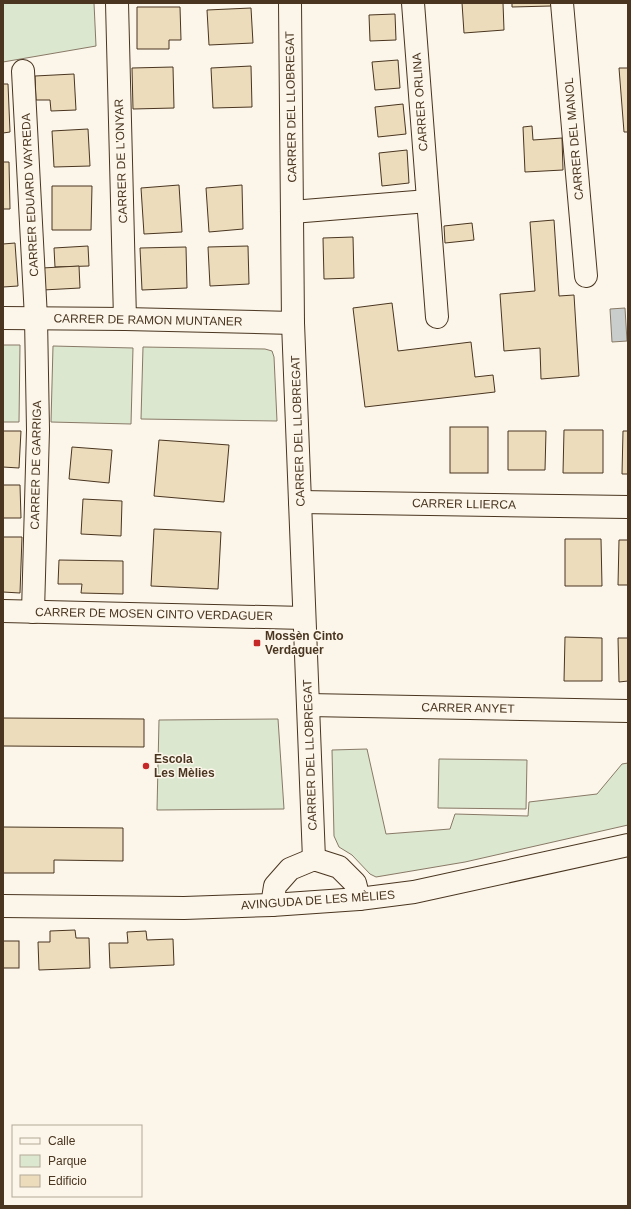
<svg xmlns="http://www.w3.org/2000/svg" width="631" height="1209" viewBox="0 0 631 1209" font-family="Arial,sans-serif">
<rect width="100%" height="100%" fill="#fbf6e9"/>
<g fill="#dce7d0" stroke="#887966">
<polygon points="3,3 94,3 96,46 3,62"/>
<polygon points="3,345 20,345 19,422 3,422"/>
<polygon points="53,346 133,348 131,424 51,422"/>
<polygon points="143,347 265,349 272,351 274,357 277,421 141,419"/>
<polygon points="278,719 284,809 157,810 159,720"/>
<polygon points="367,749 386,834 450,829 455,814 528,816 529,802 597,794 622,764 628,763 628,825 465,862 376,877 370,874 352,855 339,847 334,836 332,750"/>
<polygon points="439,759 527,760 526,809 438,808"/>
</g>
<polygon fill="#c9cecd" stroke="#887966" points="625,308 627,341 612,342 610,309"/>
<g fill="#ecdcbc" stroke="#4a3520">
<polygon points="462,3 503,3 504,30 464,33"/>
<polygon points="512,3 551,3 551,6 512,7"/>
<polygon points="137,7 180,7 181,40 169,40 169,49 137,49"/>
<polygon points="251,8 253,43 209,45 207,10"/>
<polygon points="395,14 396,40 370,41 369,15"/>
<polygon points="398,60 400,88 375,90 372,62"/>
<polygon points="251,66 252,107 213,108 211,68"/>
<polygon points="173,67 174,108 133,109 132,68"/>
<polygon points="619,68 628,68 628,132 624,132"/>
<polygon points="74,74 76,110 51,111 50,100 36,100 35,76"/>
<polygon points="3,84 8,84 10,132 3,133"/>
<polygon points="403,104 406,134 378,137 375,107"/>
<polygon points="532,126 533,140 562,138 563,170 525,172 523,127"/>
<polygon points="88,129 90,166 54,167 52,131"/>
<polygon points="407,150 409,183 382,186 379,153"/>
<polygon points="3,162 9,162 10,209 3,209"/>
<polygon points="179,185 182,232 144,234 141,188"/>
<polygon points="242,185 243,229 209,232 206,188"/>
<polygon points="52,186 92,186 91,230 52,230"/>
<polygon points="554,220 559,296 574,295 579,376 541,379 540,348 504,351 500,294 535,291 530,222"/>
<polygon points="472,223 474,240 445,243 444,226"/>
<polygon points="353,237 354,278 324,279 323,238"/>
<polygon points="15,243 18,286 3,287 3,244"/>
<polygon points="88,246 89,266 55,267 54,248"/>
<polygon points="248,246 249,284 210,286 208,247"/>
<polygon points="186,247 187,288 142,290 140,248"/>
<polygon points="79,266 80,288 43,290 42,268"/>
<polygon points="392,303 398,351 471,342 475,377 493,375 495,392 365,407 353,308"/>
<rect x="450" y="427" width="38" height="46"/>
<polygon points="564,430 603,430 603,473 563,473"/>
<polygon points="3,431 21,431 19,468 3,467"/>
<polygon points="508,431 546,431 545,470 508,470"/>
<polygon points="623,431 628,431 628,474 622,474"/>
<polygon points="159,440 229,445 224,502 154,496"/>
<polygon points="72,447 112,450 109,483 69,479"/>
<polygon points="3,485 20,485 21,518 3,518"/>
<polygon points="83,499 122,501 121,536 81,534"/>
<polygon points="154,529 221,532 218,589 151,586"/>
<polygon points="3,537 22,537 20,593 3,592"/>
<polygon points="565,539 601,539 602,586 565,586"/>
<polygon points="619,540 628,540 628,585 618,585"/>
<polygon points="59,560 123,561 123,594 81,593 82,584 58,584"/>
<polygon points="565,637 602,638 602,681 564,681"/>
<polygon points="618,638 628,638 628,681 619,682"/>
<polygon points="3,718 144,719 144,747 3,746"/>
<polygon points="3,827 123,828 123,861 54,860 54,873 3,873"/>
<polygon points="75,930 76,938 89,938 90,968 39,970 38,942 50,942 50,931"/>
<polygon points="146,931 147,940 173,939 174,965 110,968 109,943 128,943 127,932"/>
<rect x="3" y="941" width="16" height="27"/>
</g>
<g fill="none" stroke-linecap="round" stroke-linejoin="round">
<defs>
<g id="minor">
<polyline points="117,3 125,319"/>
<polyline points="290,3 293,323 314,859"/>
<polyline points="413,3 437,317"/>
<polyline points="562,3 586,276"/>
<polyline points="23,71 36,318 38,430 33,612"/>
<polyline points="292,212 428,201"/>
<polyline points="3,318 125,319 293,323"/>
<polyline points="300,502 628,507"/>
<polyline points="3,611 304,618"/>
<polyline points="308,705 628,711"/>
<polyline points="272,905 275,886 290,869 314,859 339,867 355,883 359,899"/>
<polyline points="3,906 184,908 272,905 359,899 414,892 628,845"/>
</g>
</defs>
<use href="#minor" stroke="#4a3520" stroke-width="24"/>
<use href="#minor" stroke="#fbf6e9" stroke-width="22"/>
</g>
<g fill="#c62828" stroke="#fbf6e9" stroke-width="1.5">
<rect x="253" y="639" width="8" height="8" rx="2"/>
<circle cx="146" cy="766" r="4"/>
</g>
<g text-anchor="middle" stroke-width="3" stroke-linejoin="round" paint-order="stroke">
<g font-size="12" fill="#4a3520" stroke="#fbf6e9">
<text transform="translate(420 102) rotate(-94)" y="4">CARRER ORLINA</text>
<text transform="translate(291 107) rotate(-91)" y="4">CARRER DEL LLOBREGAT</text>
<text transform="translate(574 139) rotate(-95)" y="4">CARRER DEL MANOL</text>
<text transform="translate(121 161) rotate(-92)" y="4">CARRER DE L'ONYAR</text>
<text transform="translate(30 195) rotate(-93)" y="4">CARRER EDUARD VAYREDA</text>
<text transform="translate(148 320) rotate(1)" y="4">CARRER DE RAMON MUNTANER</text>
<text transform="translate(298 431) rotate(-92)" y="4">CARRER DEL LLOBREGAT</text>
<text transform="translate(36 465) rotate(-89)" y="4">CARRER DE GARRIGA</text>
<text transform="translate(464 504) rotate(1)" y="4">CARRER LLIERCA</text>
<text transform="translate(154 614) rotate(1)" y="4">CARRER DE MOSEN CINTO VERDAGUER</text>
<text transform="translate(468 708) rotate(1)" y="4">CARRER ANYET</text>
<text transform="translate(310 755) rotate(-92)" y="4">CARRER DEL LLOBREGAT</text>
<text transform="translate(318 900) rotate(-4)" y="4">AVINGUDA DE LES MÈLIES</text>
</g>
<g font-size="12" font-weight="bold" fill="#4a3520" stroke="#fbf6e9" text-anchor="start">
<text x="265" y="640">Mossèn Cinto<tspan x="265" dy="14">Verdaguer</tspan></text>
<text x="154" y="763">Escola<tspan x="154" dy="14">Les Mèlies</tspan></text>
</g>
</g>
<rect width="631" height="1209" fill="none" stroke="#4a3520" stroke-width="8"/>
<rect x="12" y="1125" width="130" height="72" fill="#fbf6e9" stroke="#b4a999"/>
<rect x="20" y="1138" width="20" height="6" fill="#fbf6e9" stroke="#b4a999"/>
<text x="48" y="1145" font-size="12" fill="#4a3520">Calle</text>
<rect x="20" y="1155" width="20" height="12" fill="#dce7d0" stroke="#b4a999"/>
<text x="48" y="1165" font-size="12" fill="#4a3520">Parque</text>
<rect x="20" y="1175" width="20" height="12" fill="#ecdcbc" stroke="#b4a999"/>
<text x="48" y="1185" font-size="12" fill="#4a3520">Edificio</text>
</svg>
